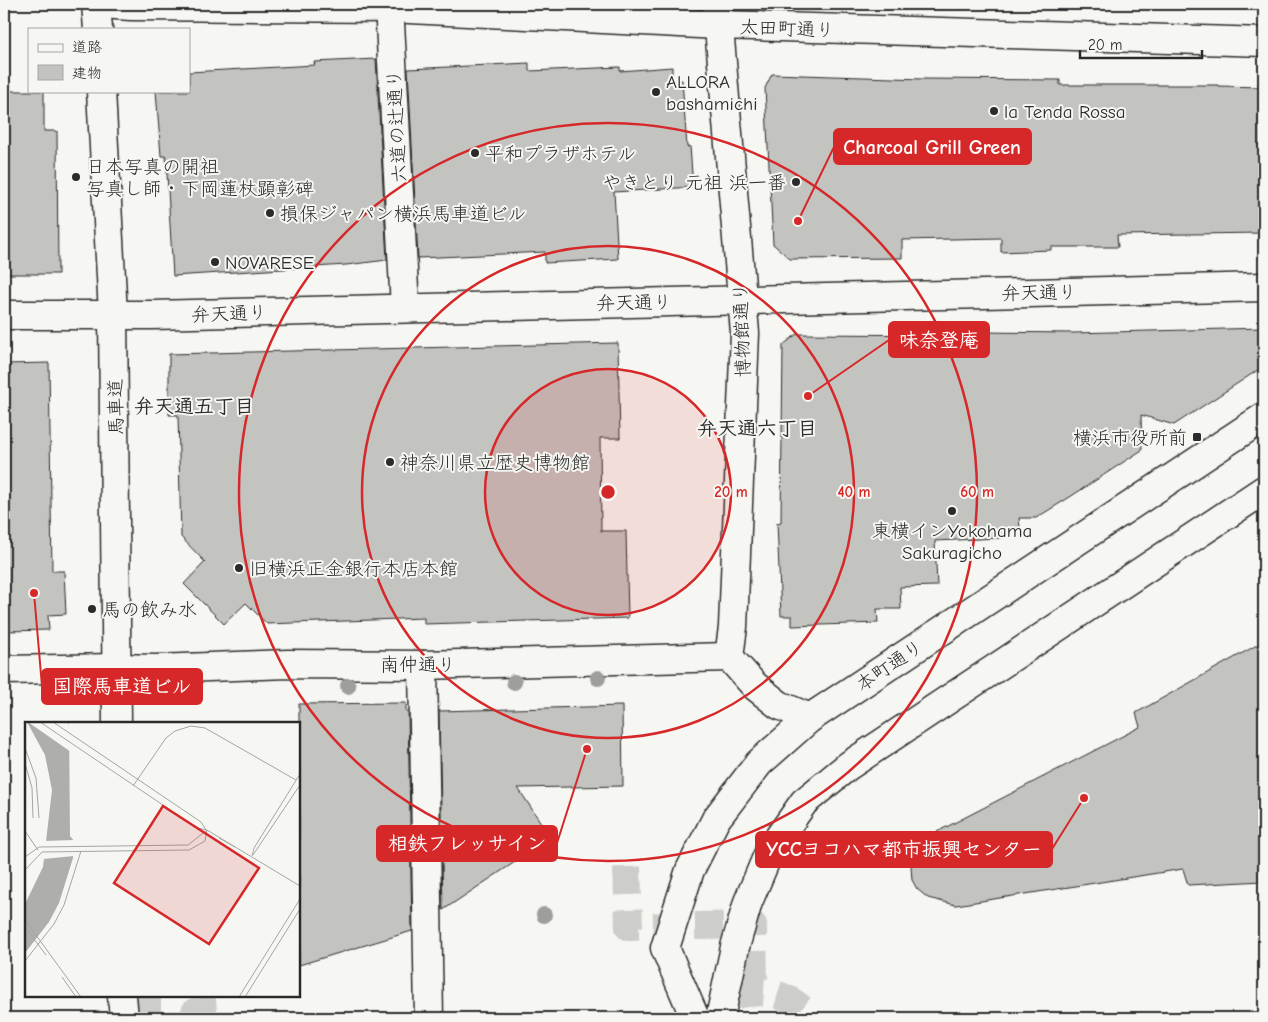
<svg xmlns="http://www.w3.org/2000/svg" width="1268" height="1022" viewBox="0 0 1268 1022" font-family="'Comic Neue','Klee One',sans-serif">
<rect width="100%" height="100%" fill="#f6f6f2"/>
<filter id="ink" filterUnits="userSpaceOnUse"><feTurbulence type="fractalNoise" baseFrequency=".02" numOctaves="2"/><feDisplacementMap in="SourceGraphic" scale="10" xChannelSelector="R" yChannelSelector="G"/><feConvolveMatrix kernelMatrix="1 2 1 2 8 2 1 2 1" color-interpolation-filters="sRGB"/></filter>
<g filter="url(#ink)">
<g fill="#c3c3c0" stroke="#2b2b2b">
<polygon points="376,59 387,260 346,265 173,276 166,156 161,156 156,91 189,91 189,72 315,65 314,62"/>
<polygon points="529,63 529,71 620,67 620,71 672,67 672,81 682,80 687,147 690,146 693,187 614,192 618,259 545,263 545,252 418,258 408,69"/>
<polygon points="772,74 923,79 1060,80 1060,85 1218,85 1218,86 1264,87 1264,233 1117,235 1118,247 1051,247 1051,250 1001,252 1001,238 902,240 902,258 790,259 773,244 765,88"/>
<polygon points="4,91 44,91 44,131 57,131 58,274 4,274"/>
<polygon points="1264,328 1264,366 1174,425 1141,415 1142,450 1070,497 1036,518 1019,518 1020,527 1000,538 935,541 937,586 900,587 901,609 877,609 878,623 792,626 792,616 781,616 777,523 781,522 783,345 797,334 979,335 979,332 1073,333"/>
<polygon points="618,343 620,438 600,438 601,531 626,531 628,618 424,624 424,618 267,624 246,603 224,624 184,584 205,562 181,537 178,415 169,415 169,354"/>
<polygon points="49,363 52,571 64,571 66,614 48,615 49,630 4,631 4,364"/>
<polygon points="1264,641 1264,881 1188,885 1183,869 956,905 928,898 917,889 912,880 911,867 927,837 1140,727 1136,713"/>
<polygon points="406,703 406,712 408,712 412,931 299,965 299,704"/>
<polygon points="622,706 623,786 518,788 551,838 443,910 439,711"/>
</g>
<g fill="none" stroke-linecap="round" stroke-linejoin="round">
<g stroke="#cdcdca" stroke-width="28" stroke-dasharray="28 14" stroke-linecap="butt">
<polyline points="627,867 629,927 753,925 754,991"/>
<path d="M736,995C769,988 789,994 812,1018"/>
<polyline points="147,1018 147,996"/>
<polyline points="195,1018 195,1012 217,1010"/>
</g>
<defs>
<g id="minor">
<polyline points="96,4 98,29"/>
<polyline points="100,4 131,6 390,8 718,25 1264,42"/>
<polyline points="389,4 405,308"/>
<polyline points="717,4 745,333 733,627 729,657"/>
<polyline points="101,91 113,314 117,723"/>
<polyline points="4,315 152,315 1264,287"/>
<polyline points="423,665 429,1018"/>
<polyline points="4,670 117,668 156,669 288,664 423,665 729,657 755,686 779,705 810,718"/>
<polyline points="122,996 124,1018"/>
</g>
<g id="highway">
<polyline points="695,1018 665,948 690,870 716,819 759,763 810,718 1264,417"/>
<polyline points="720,1018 735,947 748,902 770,850 804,802 848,766 1264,490"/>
</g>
</defs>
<use href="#minor" stroke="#2b2b2b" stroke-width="31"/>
<use href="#highway" stroke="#2b2b2b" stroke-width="31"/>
<use href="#minor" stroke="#f6f6f2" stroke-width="28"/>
<use href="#highway" stroke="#f6f6f2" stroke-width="28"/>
</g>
<g fill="#9e9e9c">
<circle cx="598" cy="678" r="8"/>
<circle cx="514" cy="682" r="8"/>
<circle cx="348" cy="686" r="8"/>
<circle cx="544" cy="915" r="8"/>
</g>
</g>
<circle cx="608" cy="492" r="123" fill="#d62828" fill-opacity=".12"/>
<g fill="none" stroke="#d62828" stroke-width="2.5">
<circle cx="608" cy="492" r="123"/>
<circle cx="608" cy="492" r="246"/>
<circle cx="608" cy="492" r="369"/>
</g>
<g fill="#2b2b2b" stroke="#f6f6f2" stroke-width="2">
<circle cx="656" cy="92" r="5"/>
<circle cx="994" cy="111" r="5"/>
<circle cx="475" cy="153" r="5"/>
<circle cx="76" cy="177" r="5"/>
<circle cx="796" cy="182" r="5"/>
<circle cx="270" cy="213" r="5"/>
<circle cx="215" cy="262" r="5"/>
<rect x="1192" y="432" width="10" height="10" rx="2.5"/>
<circle cx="390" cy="462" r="5"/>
<circle cx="952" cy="511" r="5"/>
<circle cx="239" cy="568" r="5"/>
<circle cx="92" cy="609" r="5"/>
</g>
<g text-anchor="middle" stroke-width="4" stroke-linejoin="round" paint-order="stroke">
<g font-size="19" fill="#2b2b2b" stroke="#f6f6f2">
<text transform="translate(787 28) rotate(2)" y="7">太田町通り</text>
<text transform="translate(396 126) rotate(-93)" y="7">六道の辻通り</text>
<text transform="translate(1039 292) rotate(-1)" y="7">弁天通り</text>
<text transform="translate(634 302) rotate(-1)" y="7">弁天通り</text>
<text transform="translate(229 313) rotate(-2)" y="7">弁天通り</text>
<text transform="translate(741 330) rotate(-92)" y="7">博物館通り</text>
<text transform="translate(115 407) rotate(-91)" y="7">馬車道</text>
<text x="418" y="671">南仲通り</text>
<text transform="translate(889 665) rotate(-34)" y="7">本町通り</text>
</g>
<g font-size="19" fill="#2b2b2b" stroke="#f6f6f2" text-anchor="start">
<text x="666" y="88">ALLORA<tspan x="666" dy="22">bashamichi</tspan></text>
<text x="1004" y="118">la Tenda Rossa</text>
<text x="485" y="160">平和プラザホテル</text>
<text x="86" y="173">日本写真の開祖<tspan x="86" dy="22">写真し師・下岡蓮杖顕彰碑</tspan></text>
<text x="786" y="189" text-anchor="end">やきとり 元祖 浜一番</text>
<text x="280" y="220">損保ジャパン横浜馬車道ビル</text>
<text x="225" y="269">NOVARESE</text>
<text x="1187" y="444" text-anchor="end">横浜市役所前</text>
<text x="400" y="469">神奈川県立歴史博物館</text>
<text x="952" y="537" text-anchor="middle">東横インYokohama<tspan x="952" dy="22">Sakuragicho</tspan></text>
<text x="249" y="575">旧横浜正金銀行本店本館</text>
<text x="102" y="616">馬の飲み水</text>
</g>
<g font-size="20" font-weight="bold" fill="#2b2b2b" stroke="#f6f6f2">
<text x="194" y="413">弁天通五丁目</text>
<text x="757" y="435">弁天通六丁目</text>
</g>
</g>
<g transform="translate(25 722)">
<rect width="275" height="275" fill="#f6f6f2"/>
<path d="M2,0H44L45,114L49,119L48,136L34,181L24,200L0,231V182L18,145L27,68L20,33Z" fill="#aeaeab"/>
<path d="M3,0H41L46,4V30ZM49,118V134L18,137L19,119Z" fill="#f6f6f2"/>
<path fill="none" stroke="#a5a5a2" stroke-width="1" d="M15,0L172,106L182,108M28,0L176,100L181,108M0,26L11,56L14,96M0,41L7,66L8,96M108,64L141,16L150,9L166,4L180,6L271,58M182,108L275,164M0,109L13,128M194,116L210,125M228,133L275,63M227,134L229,126L275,52M0,135L14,125L163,123L182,108M0,148L17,130L164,128L180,119L182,108M0,198L56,275M0,205L21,233M0,239L29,202L39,183L56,129M37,255L51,275M214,275L275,177M220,275L275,187"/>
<path fill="#d62828" fill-opacity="0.15" stroke="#d62828" stroke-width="2.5" d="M138,84L234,146L184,222L89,161Z"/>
<rect width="275" height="275" fill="none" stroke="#2b2b2b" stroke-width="2.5"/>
</g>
<circle cx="608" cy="492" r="8" fill="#d62828" stroke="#f6f6f2" stroke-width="2.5"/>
<g font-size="15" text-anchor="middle" font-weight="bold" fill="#d62828" stroke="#f6f6f2" stroke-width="4" stroke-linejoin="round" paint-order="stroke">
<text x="731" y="497">20 m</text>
<text x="854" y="497">40 m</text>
<text x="977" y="497">60 m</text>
</g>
<path fill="none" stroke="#d62828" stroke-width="2" d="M798 221L834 147M808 396L889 340M34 593L42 686M587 749L557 843M1084 798L1052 849"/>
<g fill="#d62828" stroke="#f6f6f2" stroke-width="2">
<circle cx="798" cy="221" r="5"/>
<circle cx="808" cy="396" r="5"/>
<circle cx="34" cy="593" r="5"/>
<circle cx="587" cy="749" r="5"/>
<circle cx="1084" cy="798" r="5"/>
</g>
<g fill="#d62828" stroke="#d62828" stroke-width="2">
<rect x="834" y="129" width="197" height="35" rx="5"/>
<rect x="889" y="322" width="100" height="35" rx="5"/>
<rect x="42" y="669" width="160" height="35" rx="5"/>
<rect x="377" y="826" width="180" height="35" rx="5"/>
<rect x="756" y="832" width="296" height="35" rx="5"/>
</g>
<g font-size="20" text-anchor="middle" font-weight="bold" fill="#fff">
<text x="932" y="154">Charcoal Grill Green</text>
<text x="939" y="347">味奈登庵</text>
<text x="122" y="693">国際馬車道ビル</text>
<text x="467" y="850">相鉄フレッサイン</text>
<text x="904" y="856">YCCヨコハマ都市振興センター</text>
</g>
<rect width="1268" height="1022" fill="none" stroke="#f6f6f2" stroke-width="20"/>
<rect x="10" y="10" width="1248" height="1002" fill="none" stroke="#2b2b2b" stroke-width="2" filter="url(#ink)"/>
<rect x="28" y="28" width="162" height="65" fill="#f6f6f2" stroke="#a5a5a2"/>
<rect x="38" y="44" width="25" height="8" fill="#f6f6f2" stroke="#a5a5a2"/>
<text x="72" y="52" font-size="15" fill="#2b2b2b">道路</text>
<rect x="38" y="65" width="25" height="15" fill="#c3c3c0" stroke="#a5a5a2"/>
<text x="72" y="78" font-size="15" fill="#2b2b2b">建物</text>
<path d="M1080 50v8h122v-8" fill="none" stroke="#2b2b2b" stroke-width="2.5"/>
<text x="1088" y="50" font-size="15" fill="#2b2b2b" stroke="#f6f6f2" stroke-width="4" paint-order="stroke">20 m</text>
</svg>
